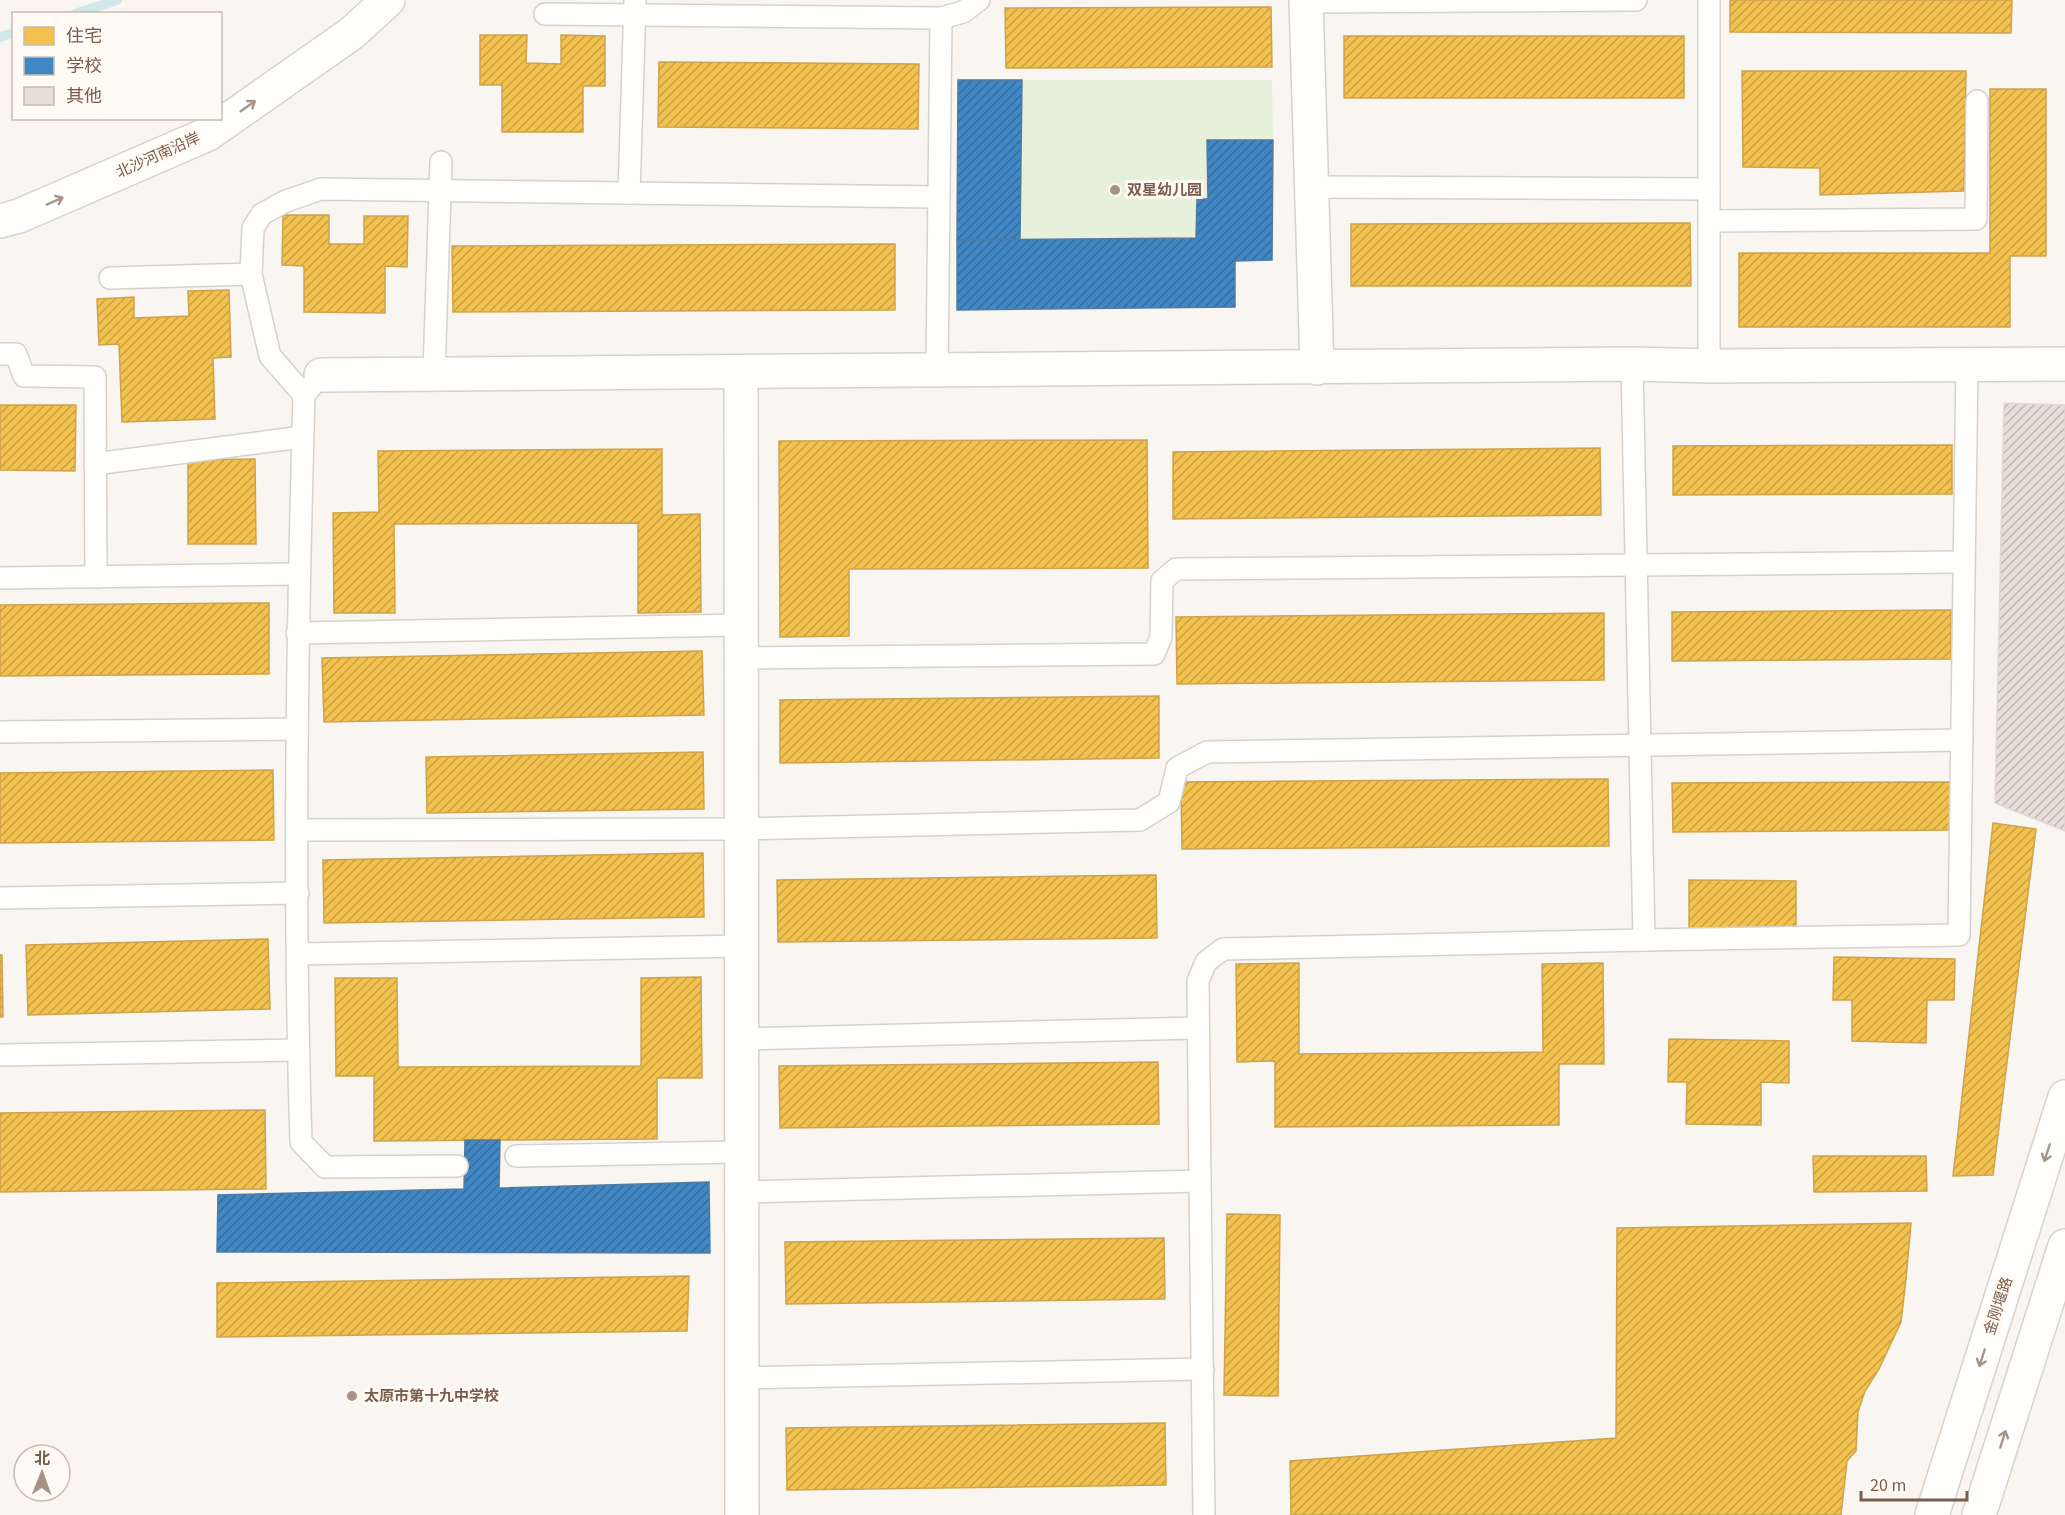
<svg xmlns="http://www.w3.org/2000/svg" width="2065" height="1515" viewBox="0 0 2065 1515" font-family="'Source Sans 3','Noto Sans SC',sans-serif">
<defs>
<pattern id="homes-hatch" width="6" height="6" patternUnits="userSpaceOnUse" patternTransform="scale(1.5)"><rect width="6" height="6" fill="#f2c14e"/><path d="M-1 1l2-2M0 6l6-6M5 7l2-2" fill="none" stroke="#c9a043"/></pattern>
<pattern id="schools-hatch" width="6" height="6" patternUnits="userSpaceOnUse" patternTransform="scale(1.5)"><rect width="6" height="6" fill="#3f88c5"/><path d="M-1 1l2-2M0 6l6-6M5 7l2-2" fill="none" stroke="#386d9a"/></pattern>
<pattern id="building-hatch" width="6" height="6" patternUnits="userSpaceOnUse" patternTransform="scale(1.5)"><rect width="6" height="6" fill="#e6ded7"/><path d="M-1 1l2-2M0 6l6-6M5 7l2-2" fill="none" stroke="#bfb7b1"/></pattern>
</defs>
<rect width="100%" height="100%" fill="#f9f5f0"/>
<polygon fill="#e7f0db" points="1022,80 1272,80 1273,140 1207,140 1208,199 1197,200 1196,238 1020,239"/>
<g fill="url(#homes-hatch)" stroke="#cea34e" stroke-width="1.5">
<polygon points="1730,0 2012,0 2011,33 1730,32"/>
<polygon points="1271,7 1272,67 1006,68 1005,8"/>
<polygon points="480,35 527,35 526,63 561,64 561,35 605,36 605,86 583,86 583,132 502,132 502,85 480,85"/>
<rect x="1344" y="36" width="340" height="62"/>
<polygon points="659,62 919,64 918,129 658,127"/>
<polygon points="1742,71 1966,71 1964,191 1820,195 1820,168 1743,167"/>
<polygon points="1990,89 2046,89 2046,256 2010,256 2010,327 1739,327 1739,253 1990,253"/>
<polygon points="283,215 329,215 329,244 364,244 364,216 408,216 407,267 385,266 385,313 304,312 304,266 282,265"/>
<polygon points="1690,223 1691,286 1351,286 1351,224"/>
<polygon points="895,244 895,310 453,312 452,246"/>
<polygon points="229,290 231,357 213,358 215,419 122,422 119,344 99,345 97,299 134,297 134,318 189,316 188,291"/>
<polygon points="0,405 76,405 75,471 0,470"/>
<polygon points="1147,440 1148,568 849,569 849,636 780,637 779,441"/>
<polygon points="1952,445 1952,494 1673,495 1673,446"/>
<polygon points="1600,448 1601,515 1173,519 1173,452"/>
<polygon points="662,449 662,515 700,514 701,612 638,613 638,523 394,524 395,613 334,613 333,513 379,512 378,451"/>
<polygon points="255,459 256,544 188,544 188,460"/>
<polygon points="269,603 269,674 0,676 0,605"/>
<polygon points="1951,610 1951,659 1672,661 1672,612"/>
<polygon points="1604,613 1604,680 1177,684 1176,617"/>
<polygon points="702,651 704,715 324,722 322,658"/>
<polygon points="1159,696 1159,758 780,763 780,700"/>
<polygon points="703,752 704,809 427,813 426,757"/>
<polygon points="273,770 274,840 0,843 0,773"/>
<polygon points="1608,779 1609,846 1182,849 1181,782"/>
<polygon points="1951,782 1952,830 1673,832 1672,783"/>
<polygon points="1993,823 2036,829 1993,1175 1953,1176"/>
<polygon points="703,853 704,917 324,923 323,860"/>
<polygon points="1156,875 1157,938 778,942 777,880"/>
<polygon points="1689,880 1796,881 1796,931 1689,930"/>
<polygon points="268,939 270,1009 28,1015 26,945"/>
<polygon points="0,955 2,955 3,1017 0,1017"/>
<polygon points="1834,957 1955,959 1954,1000 1927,1000 1926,1043 1852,1041 1852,1000 1833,1000"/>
<polygon points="1299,963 1299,1054 1543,1052 1542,964 1603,963 1604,1064 1559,1064 1559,1125 1275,1127 1275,1061 1237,1062 1236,964"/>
<polygon points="701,977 702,1078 657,1078 657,1139 374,1141 374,1076 336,1076 335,978 397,978 398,1067 641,1066 641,978"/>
<polygon points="1669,1039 1789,1041 1789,1083 1761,1082 1761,1125 1686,1124 1687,1082 1668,1082"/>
<polygon points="1158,1062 1159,1124 780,1128 779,1066"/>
<polygon points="265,1110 266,1189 0,1192 0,1113"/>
<polygon points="1813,1156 1926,1156 1927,1191 1814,1192"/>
<polygon points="1227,1214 1280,1215 1278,1396 1224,1395"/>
<polygon points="1911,1223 1906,1279 1901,1322 1879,1369 1865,1391 1858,1412 1856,1451 1847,1461 1841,1515 1291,1515 1290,1461 1616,1438 1617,1228"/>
<polygon points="1164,1238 1165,1299 786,1304 785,1242"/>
<polygon points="689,1276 687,1331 217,1337 217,1283"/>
<polygon points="1165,1423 1166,1485 787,1490 786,1428"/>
</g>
<g fill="url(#schools-hatch)" stroke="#517ba1" stroke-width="1.5">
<polygon points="958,80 1022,80 1020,239 957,240"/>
<polygon points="1207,140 1273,140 1272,260 1235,261 1235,307 957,310 957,240 1196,238 1197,199 1208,199"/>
<polygon points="465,1140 500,1140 499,1188 709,1182 710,1253 217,1252 218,1195 464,1189"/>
</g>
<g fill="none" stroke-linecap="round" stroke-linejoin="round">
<g stroke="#d0e8ea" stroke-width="10">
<polyline points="75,14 117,0"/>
<polyline points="0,37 14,33"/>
</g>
</g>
<polygon fill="url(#building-hatch)" stroke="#e2d8d2" stroke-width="1.5" points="2004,403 2065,405 2065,831 1995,803"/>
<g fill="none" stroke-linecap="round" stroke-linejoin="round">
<defs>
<g id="lane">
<polyline points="1306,2 1636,0"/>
<polyline points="545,14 941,18 963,12 979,0"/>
<polyline points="1312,187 1709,189"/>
<polyline points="629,193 635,2"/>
<polyline points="1709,221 1976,219 1977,101"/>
<polyline points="110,278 251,274"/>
<polyline points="0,354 16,354 24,376 95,377 96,577"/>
<polyline points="1709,366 1709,0"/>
<polyline points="937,370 941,18"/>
<polyline points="434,373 441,162"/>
<path d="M321,375L304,395C297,644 293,893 301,1142L325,1167L457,1166"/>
<polyline points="304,395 270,356 251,274 253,228 262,214 286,201 321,189 938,197"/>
<polyline points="95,464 302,437"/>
<polyline points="0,578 299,574"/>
<polyline points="297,633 741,625"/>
<polyline points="742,658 1154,654 1161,637 1162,581 1176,569 1964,562"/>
<polyline points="0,732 297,729"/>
<polyline points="298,830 741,829 1140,820 1169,802 1177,768 1207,752 1962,740"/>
<polyline points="0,898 298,893"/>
<polyline points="1644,940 1959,935 1967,364"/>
<polyline points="298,954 742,946"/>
<polyline points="741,1039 1197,1028"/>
<polyline points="0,1055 298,1050"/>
<polyline points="516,1156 742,1152"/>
<polyline points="1200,1181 1204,1515"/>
<polyline points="742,1192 1200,1181 1198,981 1206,962 1223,949 1644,940 1632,364"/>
<polyline points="742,1378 1203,1369"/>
</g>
<g id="street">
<polyline points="1306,0 1317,368"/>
<polyline points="741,372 742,1515"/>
<polyline points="321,375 1632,364 1709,366 2065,364"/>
</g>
<g id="secondary">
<polyline points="0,221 19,216 208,134 352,33 388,0"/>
<polyline points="1932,1515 2065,1097"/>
<polyline points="1979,1515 2065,1246"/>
</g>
</defs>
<use href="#lane" stroke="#d7d1cb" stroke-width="24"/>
<use href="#street" stroke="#d7d1cb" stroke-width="36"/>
<use href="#secondary" stroke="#d9d2cb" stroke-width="36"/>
<use href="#lane" stroke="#fefefd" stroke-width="21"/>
<use href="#street" stroke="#fefefd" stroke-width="33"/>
<use href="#secondary" stroke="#fefefd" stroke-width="33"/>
</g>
<defs><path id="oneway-shaft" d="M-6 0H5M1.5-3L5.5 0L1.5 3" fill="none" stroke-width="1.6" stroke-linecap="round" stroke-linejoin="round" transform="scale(1.5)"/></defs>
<g stroke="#a8958b">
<use href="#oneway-shaft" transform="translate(248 106) rotate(-35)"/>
<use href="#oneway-shaft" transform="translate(55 201) rotate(-24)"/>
<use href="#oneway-shaft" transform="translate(2047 1153) rotate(108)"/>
<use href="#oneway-shaft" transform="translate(1982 1358) rotate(108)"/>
<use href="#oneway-shaft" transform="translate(2003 1439) rotate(-72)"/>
</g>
<g fill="#a69286" stroke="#fffaf3" stroke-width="2">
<circle cx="1115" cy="190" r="6"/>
<circle cx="352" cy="1396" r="6"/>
</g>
<g text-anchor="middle" stroke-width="6" stroke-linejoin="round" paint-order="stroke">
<g font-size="15" fill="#7a5c4d" stroke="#fffaf3">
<text transform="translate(158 155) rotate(-24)" y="5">北沙河南沿岸</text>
<text transform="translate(1998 1306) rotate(-72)" y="5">金刚堰路</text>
</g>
<g font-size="15" font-weight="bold" fill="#7a5c4d" stroke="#fffaf3" text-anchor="start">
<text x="1127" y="195">双星幼儿园</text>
<text x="364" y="1401">太原市第十九中学校</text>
</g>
</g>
<rect x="12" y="12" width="210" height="108" fill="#fffaf3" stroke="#cabbb1" stroke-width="1.5"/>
<rect x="24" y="27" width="30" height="18" fill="#f2c14e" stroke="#cabbb1" stroke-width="1.5"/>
<text x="66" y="42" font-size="18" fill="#7a5c4d">住宅</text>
<rect x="24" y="57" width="30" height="18" fill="#3f88c5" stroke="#cabbb1" stroke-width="1.5"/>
<text x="66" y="72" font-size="18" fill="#7a5c4d">学校</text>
<rect x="24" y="87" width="30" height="18" fill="#e6ded7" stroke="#cabbb1" stroke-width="1.5"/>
<text x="66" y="102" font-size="18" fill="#7a5c4d">其他</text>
<g transform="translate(42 1473) rotate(1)"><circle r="28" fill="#fffaf3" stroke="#cabbb1" stroke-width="1.5"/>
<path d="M0-4.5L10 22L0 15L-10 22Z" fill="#a69286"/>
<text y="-9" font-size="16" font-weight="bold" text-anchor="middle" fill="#7a5c4d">北</text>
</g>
<path d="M1861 1491v9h106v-9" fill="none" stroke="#7a5c4d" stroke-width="3"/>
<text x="1870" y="1491" font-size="18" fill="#7a5c4d" stroke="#fffaf3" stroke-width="4.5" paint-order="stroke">20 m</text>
</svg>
